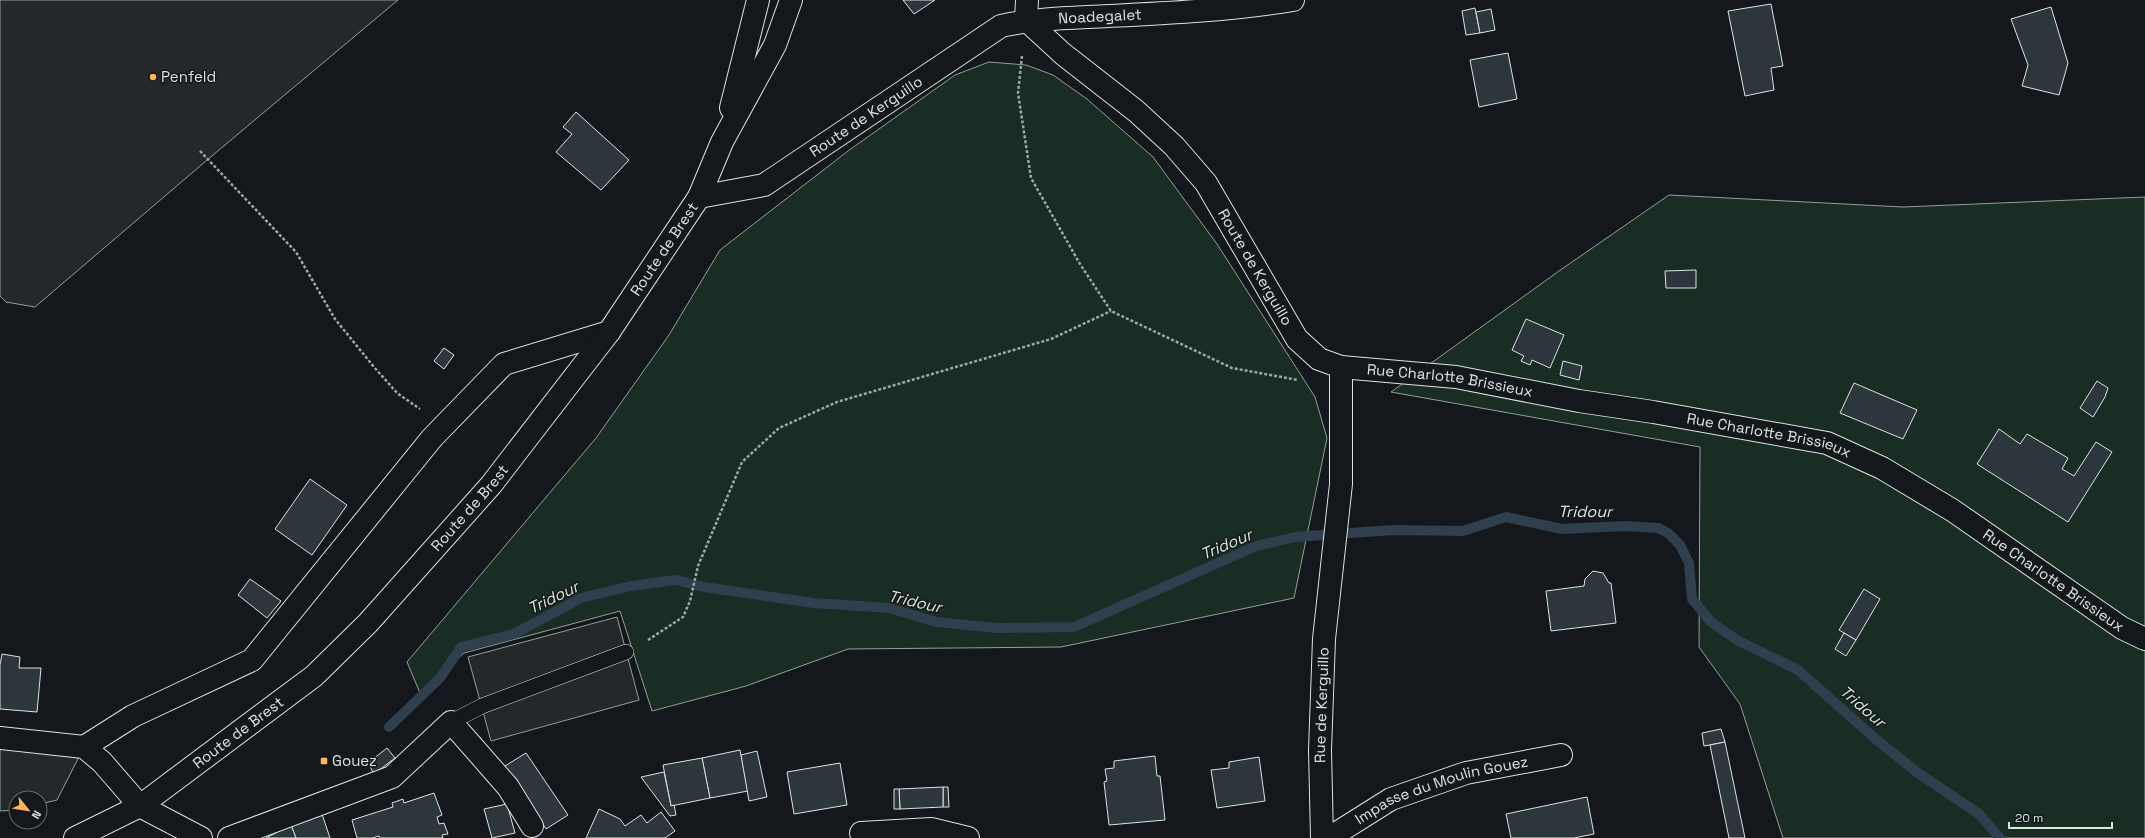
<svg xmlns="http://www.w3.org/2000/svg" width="2145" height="838" viewBox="0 0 2145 838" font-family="'Space Grotesk',sans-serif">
<rect width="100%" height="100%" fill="#14181c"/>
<g fill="#1a2d24" stroke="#939e99">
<polygon points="989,62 1026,65 1053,75 1087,99 1153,157 1217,244 1315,397 1327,438 1294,598 1061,647 848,649 746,686 652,711 620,611 464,653 420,693 407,662 596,438 669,335 720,250 848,151 955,75"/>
<polygon points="1669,195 1903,207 2145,197 2145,838 1783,838 1740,704 1699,647 1700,447 1391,392 1559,271"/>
</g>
<g fill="#24282b" stroke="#939e99">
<polygon points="0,0 398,0 213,155 35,307 6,302 0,296"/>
<polygon points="617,617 639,700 491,741 468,657"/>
<polygon points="0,738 84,747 57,800 40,804 40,798 16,798 16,810 0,811"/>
</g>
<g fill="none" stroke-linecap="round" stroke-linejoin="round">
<polyline stroke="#2f3f4d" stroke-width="10" points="389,727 440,678 461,647 514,634 581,598 631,586 676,580 704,587 814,603 889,608 936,622 998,628 1074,627 1256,546 1295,537 1393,530 1463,531 1506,517 1562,529 1625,526 1658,528 1668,533 1680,545 1689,563 1692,599 1711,622 1737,640 1798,670 1878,741 1918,773 1979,814 2000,838"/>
</g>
<g fill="#2c363c" stroke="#d8e6dc">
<polygon points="903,0 935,0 914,14"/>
<polygon points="1771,4 1783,66 1771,68 1774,90 1745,96 1728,11"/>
<polygon points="2051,7 2068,63 2059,95 2022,86 2028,65 2011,19"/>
<polygon points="1475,8 1480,33 1466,35 1462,11"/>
<polygon points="1491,9 1495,30 1480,33 1476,12"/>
<polygon points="1508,53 1517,99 1479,107 1470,60"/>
<polygon points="576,112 629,160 601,190 556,152 572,134 563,127"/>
<polygon points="1696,270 1696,288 1666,288 1665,271"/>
<polygon points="1526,319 1564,335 1550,368 1532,360 1530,365 1521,361 1524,356 1512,350"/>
<polygon points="444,348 454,355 444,369 434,361"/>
<polygon points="1563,361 1582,366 1579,380 1560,375"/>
<polygon points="2097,381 2108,388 2105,397 2093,417 2080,408"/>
<polygon points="1854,383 1917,410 1903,439 1840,413"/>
<polygon points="1999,429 2020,444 2027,434 2068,458 2062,469 2074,476 2096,442 2112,452 2068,522 1977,464"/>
<polygon points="310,479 347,505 312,555 275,529"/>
<polygon points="1593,571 1603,573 1609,583 1611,583 1616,623 1551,631 1546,591 1584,586 1585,579"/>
<polygon points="250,579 281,601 267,618 238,595"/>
<polygon points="1864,589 1880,599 1856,640 1839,630"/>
<polygon points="1844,633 1856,640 1846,656 1835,649"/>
<polygon points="2,654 20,657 19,668 41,668 37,712 0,709 0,665"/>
<polygon points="1721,729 1725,742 1704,746 1702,733"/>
<polygon points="1725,742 1745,838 1729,838 1710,745"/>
<polygon points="387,748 395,758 374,774 368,763"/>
<polygon points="740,750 748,791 710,798 702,758"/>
<polygon points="757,751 767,797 749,801 741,755"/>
<polygon points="526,753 568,815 546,829 505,766"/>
<polygon points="1155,756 1157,776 1160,776 1165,820 1109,825 1104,782 1107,781 1105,769 1114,768 1114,761"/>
<polygon points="1259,757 1265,801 1217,808 1211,770 1229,768 1229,762"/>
<polygon points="702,758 710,798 671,806 663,765"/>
<polygon points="840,763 847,805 794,814 787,772"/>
<polygon points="664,772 671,806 674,805 676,815 670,816 641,777"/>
<polygon points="943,787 948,787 949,807 943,807"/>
<polygon points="943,787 943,807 900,809 899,789"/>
<polygon points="894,789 899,789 900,809 894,809"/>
<polygon points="434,793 442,815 437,817 439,824 444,823 448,834 442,835 443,838 380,838 379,836 372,838 357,838 352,820 393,807 392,803 403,799 404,803"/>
<polygon points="1587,797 1594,834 1574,838 1511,838 1506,814"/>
<polygon points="507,804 515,833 492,838 484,809"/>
<polygon points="599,809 620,819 625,826 641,815 647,823 661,812 675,831 665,838 586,838"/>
<polygon points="322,814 330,838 296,838 291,825"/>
<polygon points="291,825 296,838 266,838"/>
</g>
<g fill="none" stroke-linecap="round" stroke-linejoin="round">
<defs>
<polyline id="lane" points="451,722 482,706 626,652"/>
<g id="street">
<path id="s1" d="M1026,20L1063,54L1136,111L1174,146L1206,183L1297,339L1319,359L1341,367L1456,377L1579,401L1653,412L1827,443L1882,468L1952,510L2122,628L2145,639"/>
<polyline points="1026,20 1027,0"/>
<path id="s2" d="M699,197L764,185L1001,26C1036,18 1073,18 1109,16C1170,13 1233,10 1293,0"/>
<polyline points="0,738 84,747 102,762 140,806 201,838"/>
<polyline points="84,747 133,716 252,660 432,438 504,364 609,332"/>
<polyline points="861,833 931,829 968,838"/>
<polyline points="229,838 392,777 451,722 508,787 532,826"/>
<path id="s3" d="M1322,838L1320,750L1324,639L1341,484V367"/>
<path id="s4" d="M1329,838L1391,799L1466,773L1561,755"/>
</g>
<g id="primary">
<polyline points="731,108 758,0"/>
<path id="s5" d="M75,838L140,806L314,676L368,623L491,485L609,332L699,197L722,142L775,45L791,0"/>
</g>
</defs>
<use href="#lane" stroke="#d8e6dc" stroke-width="16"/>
<use href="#street" stroke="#d8e6dc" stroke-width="24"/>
<use href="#primary" stroke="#d8e6dc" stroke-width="24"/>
<g stroke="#9da8a2" stroke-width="2.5" stroke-dasharray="3 2" stroke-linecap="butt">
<polyline points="1022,56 1018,93 1031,178 1080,264 1111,311 1232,368 1298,380"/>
<polyline points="200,151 296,252 335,319 374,367 397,393 420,409"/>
<polyline points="648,640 683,617 690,601 698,566 742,462 779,428 837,402 1051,339 1111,311"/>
</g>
<use href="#lane" stroke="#14181c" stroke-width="15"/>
<use href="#street" stroke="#14181c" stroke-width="22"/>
<use href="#primary" stroke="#14181c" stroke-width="22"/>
</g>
<g fill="#ffb74d" stroke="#14181c" stroke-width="1.5">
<circle cx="153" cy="77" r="4"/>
<rect x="320" y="757" width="8" height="8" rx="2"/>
</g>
<g text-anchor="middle" stroke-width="3" stroke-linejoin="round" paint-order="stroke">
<g font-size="15" fill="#d8e6dc" stroke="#14181c">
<text dy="5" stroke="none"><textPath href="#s2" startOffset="451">Noadegalet</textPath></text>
<text dy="5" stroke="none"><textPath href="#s2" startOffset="189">Route de Kerguillo</textPath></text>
<text dy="5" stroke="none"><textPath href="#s5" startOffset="843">Route de Brest</textPath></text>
<text dy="5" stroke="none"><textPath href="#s1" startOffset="341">Route de Kerguillo</textPath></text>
<text dy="5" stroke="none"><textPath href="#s1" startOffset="587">Rue Charlotte Brissieux</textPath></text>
<text dy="5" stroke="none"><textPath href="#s1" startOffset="911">Rue Charlotte Brissieux</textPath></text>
<text dy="5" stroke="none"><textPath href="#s5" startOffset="519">Route de Brest</textPath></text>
<text dy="5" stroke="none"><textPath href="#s1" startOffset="1235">Rue Charlotte Brissieux</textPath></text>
<text dy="5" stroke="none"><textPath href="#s3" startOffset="133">Rue de Kerguillo</textPath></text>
<text dy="5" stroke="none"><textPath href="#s5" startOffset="195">Route de Brest</textPath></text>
<text dy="5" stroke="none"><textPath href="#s4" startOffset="124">Impasse du Moulin Gouez</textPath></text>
</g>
<g font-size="15" fill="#d8e6dc" stroke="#14181c" text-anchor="start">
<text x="161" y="82">Penfeld</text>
<text x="332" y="766">Gouez</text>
</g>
<g font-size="16" font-style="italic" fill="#d8e6dc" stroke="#14181c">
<text x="1585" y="517">Tridour</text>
<text transform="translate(1226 544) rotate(-23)" y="6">Tridour</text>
<text transform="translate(553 597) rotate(-26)" y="6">Tridour</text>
<text transform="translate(915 601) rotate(13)" y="6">Tridour</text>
<text transform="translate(1863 706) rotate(41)" y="6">Tridour</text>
</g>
</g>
<g transform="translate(28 810) rotate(120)"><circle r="19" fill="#14181c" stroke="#626a69"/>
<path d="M0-3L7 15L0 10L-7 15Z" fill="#ffb74d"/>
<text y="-6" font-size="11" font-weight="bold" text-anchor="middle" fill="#d8e6dc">N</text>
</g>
<path d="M2009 822v6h103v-6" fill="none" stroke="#d8e6dc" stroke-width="2"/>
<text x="2015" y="822" font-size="12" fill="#d8e6dc" stroke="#14181c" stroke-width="3" paint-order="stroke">20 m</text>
</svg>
